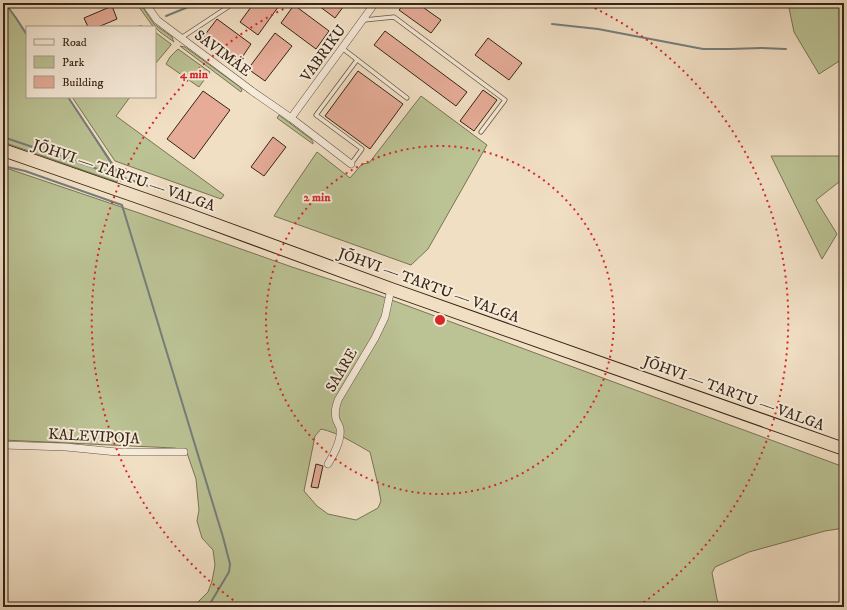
<svg xmlns="http://www.w3.org/2000/svg" width="847" height="610" viewBox="0 0 847 610" font-family="'IM FELL DW Pica',serif">
<rect width="100%" height="100%" fill="#f1dfc4"/>
<filter id="stains"><feTurbulence type="fractalNoise" baseFrequency=".005" numOctaves="4"/><feColorMatrix values="0 0 0 0 .2 0 0 0 0 .09 0 0 0 0 .02 0 0 0 .5 -.17"/></filter>
<radialGradient id="worn" r=".72"><stop offset=".6" stop-color="#630" stop-opacity="0"/><stop offset="1" stop-color="#630" stop-opacity=".3"/></radialGradient>
<g fill="#bbc294" stroke="#787455" fill-rule="evenodd">
<polygon points="3,3 5,3 16,18 27,34 27,97 68,97 119,176 117,182 3,142"/>
<polygon points="136,3 140,3 154,24 172,37 173,40 174,42 160,32 155,27 152,25"/>
<polygon points="788,3 836,3 844,10 844,58 819,74 794,32"/>
<polygon points="155,32 171,44 171,45 155,64"/>
<polygon points="180,46 185,47 240,87 242,90 241,92"/>
<polygon points="178,49 210,72 199,87 166,64 170,57"/>
<polygon points="421,96 487,145 428,249 411,265 274,216 283,202 317,152 350,178 362,164 369,163"/>
<polygon points="72,97 130,97 116,116 224,195 221,199 115,161"/>
<polygon points="279,115 311,139 313,142 313,144 277,118"/>
<polygon points="771,156 844,156 844,178 816,200 837,234 822,259"/>
<path d="M3,167L139,213L292,267L378,295L844,467V528L825,531L749,552L715,567L712,573L717,599L720,607H192L199,601L208,592L212,581L215,565L213,550L202,538L197,521L199,510L196,479L186,450L174,448L3,440ZM321,429C339,433 354,443 370,452L378,485L381,501L378,508L356,520L328,514L317,506L304,491L315,436Z"/>
</g>
<g fill="none" stroke-linecap="round" stroke-linejoin="round">
<g stroke="#757e7b" stroke-width="2">
<polyline points="5,3 16,18 27,35"/>
<polyline points="166,16 198,3"/>
<polyline points="552,24 598,29 703,49 730,49 761,48 786,49"/>
<polyline points="138,27 141,26"/>
<polyline points="68,97 121,177"/>
<polyline points="3,137 160,190"/>
<polyline points="3,166 25,171 122,205 223,537 230,564 229,572 208,607"/>
</g>
</g>
<g fill="#e6ac98" stroke="#362516">
<polygon points="254,3 281,3 258,35 240,22"/>
<polygon points="315,3 346,3 335,18"/>
<polygon points="405,3 417,3 441,20 431,33 399,10"/>
<polygon points="294,5 329,31 316,49 281,23"/>
<polygon points="112,6 117,19 98,27 88,27 84,18"/>
<polygon points="217,19 251,44 239,62 204,36"/>
<polygon points="385,31 467,92 456,106 374,45"/>
<polygon points="275,33 292,46 265,81 248,69"/>
<polygon points="488,38 522,63 509,80 475,55"/>
<polygon points="358,71 403,104 370,149 325,116"/>
<polygon points="483,90 497,100 474,131 460,121"/>
<polygon points="203,91 230,110 194,159 167,139"/>
<polygon points="273,137 286,147 264,176 251,167"/>
<polygon points="316,464 323,466 318,488 311,487"/>
</g>
<g fill="none" stroke-linecap="round" stroke-linejoin="round">
<defs>
<g id="service">
<polyline points="364,20 394,17 505,100 481,132"/>
<polyline points="181,38 234,3"/>
<polyline points="342,48 407,98"/>
<polyline points="351,164 362,149 316,115 357,60"/>
</g>
<g id="minor">
<polyline points="145,3 157,20 252,91 291,118 351,164"/>
<polyline points="291,118 375,3"/>
<polyline points="3,445 66,447 117,452 184,452"/>
<path d="M328,464C334,454 342,440 340,428C339,425 337,422 336,419C334,412 336,406 338,400L375,338L385,317L391,289"/>
</g>
<polyline id="trunk" points="3,150 184,213 391,289 844,449"/>
</defs>
<use href="#service" stroke="#655442" stroke-width="5"/>
<use href="#minor" stroke="#655442" stroke-width="8"/>
<use href="#trunk" stroke="#362516" stroke-width="14"/>
<use href="#service" stroke="#f6ead9" stroke-width="3.5"/>
<use href="#minor" stroke="#f6ead9" stroke-width="7"/>
<use href="#trunk" stroke="#f1dfc4" stroke-width="12"/>
</g>
<g fill="none" stroke="#d62828" stroke-width="2" stroke-dasharray="2 4">
<circle cx="440" cy="320" r="174"/>
<path d="M243 607A348 348 0 0 1 296 3M584 3A348 348 0 0 1 637 607"/>
</g>
<g text-anchor="middle" stroke-width="4" stroke-linejoin="round" paint-order="stroke">
<g font-size="15" fill="#362516" stroke="#f6ead9">
<text transform="translate(223 53) rotate(37)" y="5">SAVIMÄE</text>
<text transform="translate(323 53) rotate(-54)" y="5">VABRIKU</text>
<text transform="translate(124 175) rotate(19)" y="5">JÕHVI — TARTU — VALGA</text>
<text transform="translate(429 285) rotate(20)" y="5">JÕHVI — TARTU — VALGA</text>
<text transform="translate(341 370) rotate(-60)" y="5">SAARE</text>
<text transform="translate(734 393) rotate(20)" y="5">JÕHVI — TARTU — VALGA</text>
<text transform="translate(94 436) rotate(3)" y="5">KALEVIPOJA</text>
</g>
</g>
<circle cx="440" cy="320" r="6" fill="#d62828" stroke="#f6ead9" stroke-width="2"/>
<g font-size="12" text-anchor="middle" font-weight="bold" fill="#d62828" stroke="#f6ead9" stroke-width="4" stroke-linejoin="round" paint-order="stroke">
<text x="194" y="78">4 min</text>
<text x="317" y="201">2 min</text>
</g>
<rect width="847" height="610" fill="none" stroke="#f1dfc4" stroke-width="16"/>
<rect x="4" y="4" width="839" height="602" fill="none" stroke="#362516" stroke-width="2"/>
<rect x="8" y="8" width="831" height="594" fill="none" stroke="#362516"/>
<rect x="26" y="26" width="130" height="72" fill="#f6ead9" stroke="#a99b8b"/>
<rect x="34" y="39" width="20" height="6" fill="#f6ead9" stroke="#a99b8b"/>
<text x="62" y="46" font-size="12" fill="#362516">Road</text>
<rect x="34" y="56" width="20" height="12" fill="#bbc294" stroke="#a99b8b"/>
<text x="62" y="66" font-size="12" fill="#362516">Park</text>
<rect x="34" y="76" width="20" height="12" fill="#e6ac98" stroke="#a99b8b"/>
<text x="62" y="86" font-size="12" fill="#362516">Building</text>
<rect width="100%" height="100%" filter="url(#stains)"/>
<rect width="100%" height="100%" fill="url(#worn)"/>
</svg>
